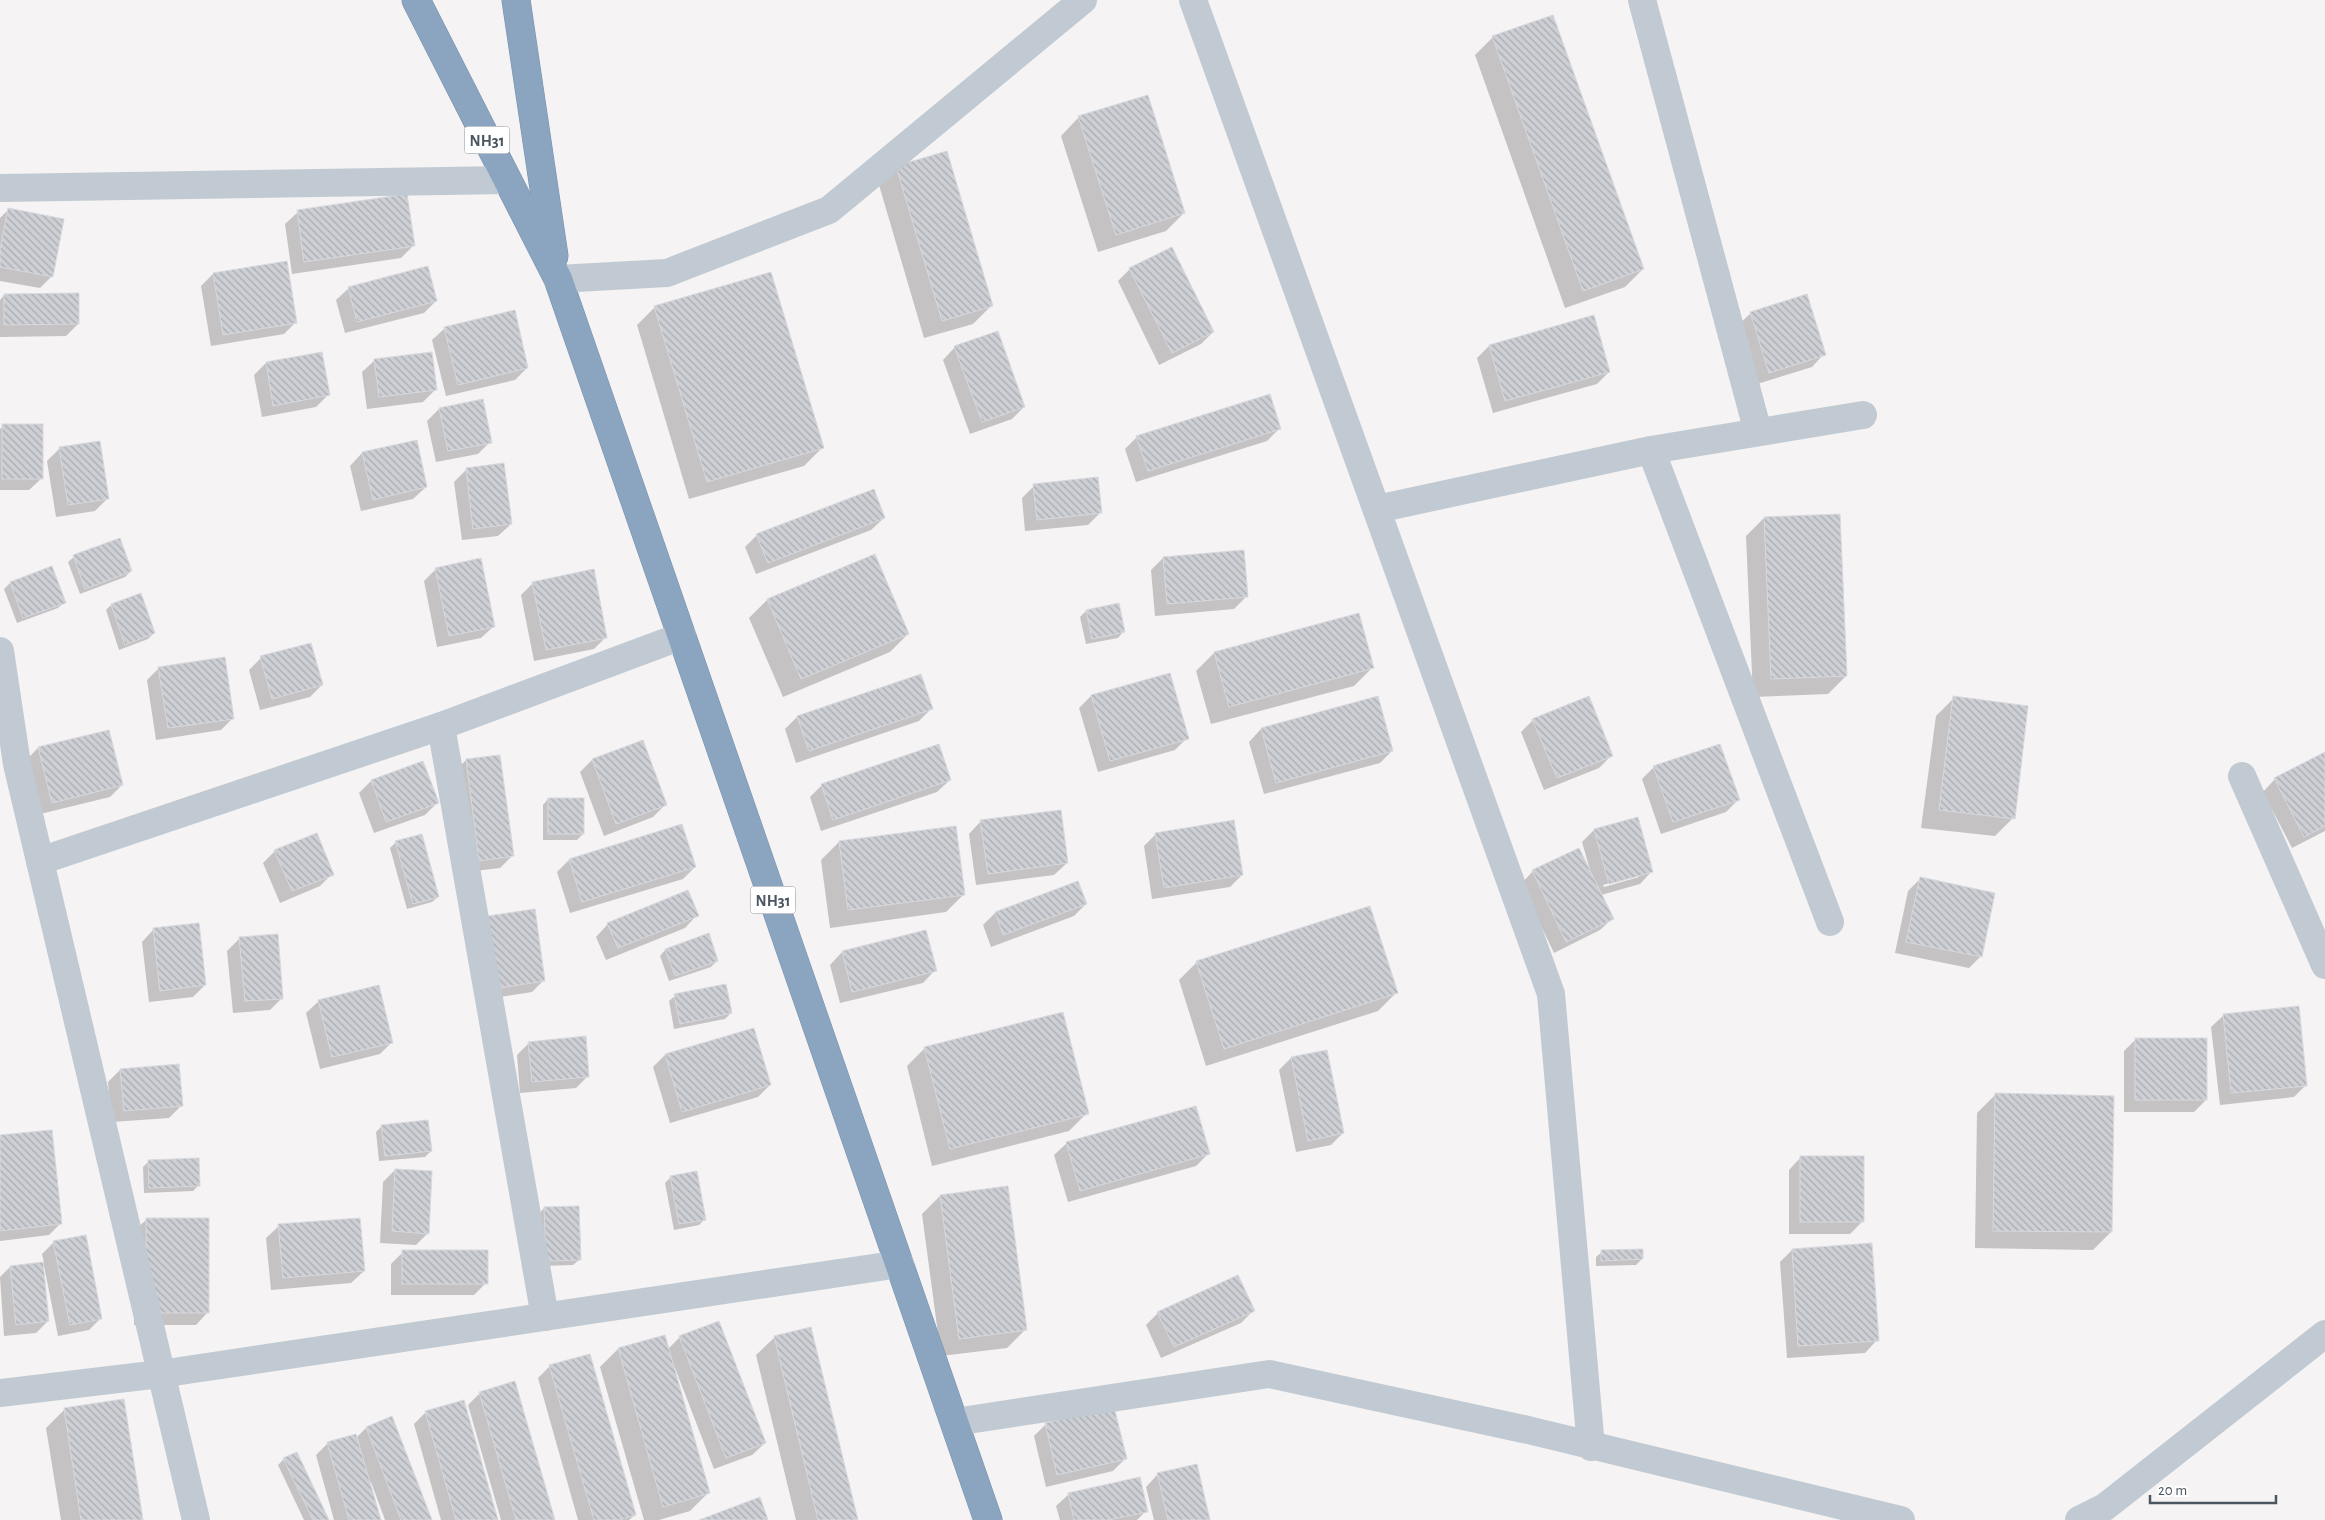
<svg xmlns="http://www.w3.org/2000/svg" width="2325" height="1520" viewBox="0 0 2325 1520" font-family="'Alegreya Sans',sans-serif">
<defs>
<pattern id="building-back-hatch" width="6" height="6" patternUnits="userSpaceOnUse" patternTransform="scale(1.25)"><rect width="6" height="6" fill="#cdcfd5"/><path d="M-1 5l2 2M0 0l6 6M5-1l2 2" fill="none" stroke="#a8abb0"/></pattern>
</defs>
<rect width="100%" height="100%" fill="#f5f3f3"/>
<g fill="#0003" fill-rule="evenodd">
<polygon points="1493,37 1643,269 1625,287 1565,308 1475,55"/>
<polygon points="1079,117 1184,213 1166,231 1098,252 1061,136"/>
<polygon points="897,167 991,306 973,324 924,338 879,185"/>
<polygon points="8,210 52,276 40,288 0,281 0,218"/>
<polygon points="298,212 413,246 401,258 292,274 285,224"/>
<polygon points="1130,269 1213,332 1201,344 1159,365 1118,281"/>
<polygon points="213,274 296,322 284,334 211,346 201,286"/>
<polygon points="349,288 436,301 424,313 345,333 336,300"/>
<polygon points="4,295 78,324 66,336 0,337 0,300"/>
<polygon points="655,307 822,448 804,466 689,499 637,325"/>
<polygon points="1751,313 1824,354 1812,367 1757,384 1738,325"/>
<polygon points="1593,317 1609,372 1597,384 1493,413 1477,358 1489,346"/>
<polygon points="445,328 527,368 515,380 446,396 432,340"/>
<polygon points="955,347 1024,407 1012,419 970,434 943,360"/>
<polygon points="375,360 435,390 423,402 367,409 362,372"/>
<polygon points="266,363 328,395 316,407 262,417 254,375"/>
<polygon points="439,409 490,442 478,454 436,462 427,421"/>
<polygon points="3,426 42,478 29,490 0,490 0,429"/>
<polygon points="1279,429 1267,441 1136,482 1125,449 1137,437"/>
<polygon points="416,442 426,487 413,499 361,511 350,466 362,453"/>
<polygon points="99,443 107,499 95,511 56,517 47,461 59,449"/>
<polygon points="503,465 511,524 498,536 462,540 454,482 466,470"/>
<polygon points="1034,486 1101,512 1088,525 1025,531 1022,498"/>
<polygon points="884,518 871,530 756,574 745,547 757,535"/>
<polygon points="1764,518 1846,676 1828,694 1753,697 1746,536"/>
<polygon points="74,557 131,571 125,577 80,594 68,562"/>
<polygon points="1163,558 1246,597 1234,609 1155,616 1151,570"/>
<polygon points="51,568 64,603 58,608 17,623 4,589 10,583"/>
<polygon points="436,569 494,626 481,638 437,647 424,581"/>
<polygon points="533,583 606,637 594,649 534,661 521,595"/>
<polygon points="767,600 908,634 890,652 783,697 749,618"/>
<polygon points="1118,604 1123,632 1118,638 1086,644 1080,617 1086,611"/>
<polygon points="111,605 154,633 148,639 119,650 106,610"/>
<polygon points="1214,653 1372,668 1354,686 1211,724 1196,671"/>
<polygon points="261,658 322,685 310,697 260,710 249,670"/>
<polygon points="159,668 233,718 221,730 156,740 147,680"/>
<polygon points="1091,696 1187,738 1175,750 1098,772 1079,708"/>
<polygon points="1377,698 1392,751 1380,763 1264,794 1249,742 1261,729"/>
<polygon points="1954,698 2013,818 1995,836 1921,828 1936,716"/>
<polygon points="931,709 919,721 796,763 785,729 797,717"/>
<polygon points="1533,720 1611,756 1599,768 1544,790 1521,732"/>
<polygon points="108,731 122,785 110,797 40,814 26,760 38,748"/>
<polygon points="642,742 665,805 653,817 604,836 580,772 592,760"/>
<polygon points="2325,753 2325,831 2292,848 2263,792 2275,779"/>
<polygon points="499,756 513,855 500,868 467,872 454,772 466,760"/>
<polygon points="1654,767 1738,800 1726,812 1661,834 1642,779"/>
<polygon points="950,780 937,792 821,831 810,797 822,785"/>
<polygon points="371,781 437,803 425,815 374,833 359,793"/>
<polygon points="548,799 583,834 577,840 543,840 543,805"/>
<polygon points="981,821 1067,863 1054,875 976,885 969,834"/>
<polygon points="955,827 964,894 946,912 830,928 821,860 839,842"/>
<path d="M1594,830L1652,871L1640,884L1601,895L1613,918L1600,930L1554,953L1521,884L1533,871L1590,870L1582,842ZM1639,875V877L1604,887L1603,885Z"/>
<polygon points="1156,834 1242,875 1230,887 1152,899 1144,846"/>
<polygon points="396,842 438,897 432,902 407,909 390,848"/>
<polygon points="275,851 332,874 320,886 280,903 263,863"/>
<polygon points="569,860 695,867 683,879 570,913 557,872"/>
<polygon points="1920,879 1981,956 1969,968 1895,953 1908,891"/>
<polygon points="1078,882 1086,904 1074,916 991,947 983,925 995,913"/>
<polygon points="697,915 685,928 606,960 596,937 608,924"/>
<polygon points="154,929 205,985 193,997 149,1002 142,942"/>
<polygon points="476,930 544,980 532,992 487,999"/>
<polygon points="239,939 282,998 270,1010 233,1013 227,951"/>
<polygon points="665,950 717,961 711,967 669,981 660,956"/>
<polygon points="842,952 935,970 923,983 840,1003 830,965"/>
<polygon points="1197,962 1396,993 1378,1011 1206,1066 1179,980"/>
<polygon points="675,996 731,1013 725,1019 674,1029 669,1001"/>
<polygon points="319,1001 392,1042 380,1054 320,1069 306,1013"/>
<polygon points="2224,1015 2306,1085 2294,1097 2220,1105 2211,1027"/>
<polygon points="2136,1039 2206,1100 2194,1112 2124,1112 2124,1051"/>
<polygon points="529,1043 588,1076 576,1088 520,1093 517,1055"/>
<polygon points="925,1048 1087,1113 1069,1131 932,1166 907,1066"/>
<polygon points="665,1055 770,1085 758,1097 670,1123 653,1067"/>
<polygon points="1291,1058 1343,1133 1331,1145 1296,1152 1279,1070"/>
<polygon points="120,1070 181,1106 169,1118 112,1122 108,1082"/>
<polygon points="1995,1095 2111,1232 2093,1250 1975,1248 1977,1113"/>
<polygon points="382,1126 431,1151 425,1157 379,1161 376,1132"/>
<polygon points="0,1137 61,1223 49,1235 0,1241"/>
<polygon points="1067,1143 1208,1154 1196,1166 1068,1202 1054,1155"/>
<polygon points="1801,1157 1862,1222 1850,1234 1789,1234 1789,1170"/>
<polygon points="149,1161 198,1186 193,1191 144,1193 143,1167"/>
<polygon points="395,1170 428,1233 416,1245 380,1243 383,1182"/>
<polygon points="671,1177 705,1219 699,1225 674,1230 665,1183"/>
<polygon points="940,1196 1025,1330 1007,1348 941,1356 922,1214"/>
<polygon points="544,1208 579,1260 573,1265 541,1266 539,1214"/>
<polygon points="147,1219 208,1312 196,1325 134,1325 134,1231"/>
<polygon points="279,1226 364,1271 351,1283 271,1290 266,1238"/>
<polygon points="54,1242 101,1318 89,1330 58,1336 44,1266 42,1266 48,1321 36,1333 4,1336 0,1277 10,1267 44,1263 42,1254"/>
<polygon points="1792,1250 1877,1340 1865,1353 1787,1358 1780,1262"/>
<polygon points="403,1252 486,1283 474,1295 391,1295 391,1264"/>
<polygon points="1602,1252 1642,1259 1636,1265 1596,1266 1596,1257"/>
<polygon points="1253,1311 1241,1323 1161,1358 1146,1325 1158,1313"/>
<polygon points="680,1337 765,1443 752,1455 714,1469 675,1368 673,1368 708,1493 690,1511 659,1520 644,1520 600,1367 618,1349 668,1349"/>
<polygon points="775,1337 856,1520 796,1520 756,1355"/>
<polygon points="550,1366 635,1515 629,1520 578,1520 538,1378"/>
<polygon points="480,1393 553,1520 501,1520 468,1405"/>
<polygon points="64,1410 141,1520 61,1520 46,1428"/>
<polygon points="426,1412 497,1520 441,1520 414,1424"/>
<polygon points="1046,1424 1125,1459 1113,1471 1046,1487 1034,1436"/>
<polygon points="366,1428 431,1520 385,1520 371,1482 369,1483 379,1520 334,1520 316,1455 328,1443 356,1438"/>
<polygon points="284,1459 328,1520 304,1520 278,1465"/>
<polygon points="1158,1474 1209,1520 1154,1520 1146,1487"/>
<polygon points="1069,1494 1146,1511 1137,1520 1060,1520 1056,1506"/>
</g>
<g fill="url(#building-back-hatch)" stroke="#d7d9de">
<polygon points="1553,15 1644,269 1583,291 1492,36"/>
<polygon points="1148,95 1185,213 1116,235 1078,116"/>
<polygon points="947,151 993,306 942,321 896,166"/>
<polygon points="407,194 415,246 304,262 297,210"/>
<polygon points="8,208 64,219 53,277 0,267 0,250"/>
<polygon points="1172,247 1214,332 1172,353 1129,268"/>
<polygon points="287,261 297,323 223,335 213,273"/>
<polygon points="428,266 437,301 357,322 348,287"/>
<polygon points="771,272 824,448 707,482 654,306"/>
<polygon points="79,293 79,324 4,325 4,294"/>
<polygon points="1807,294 1826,355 1769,373 1750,312"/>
<polygon points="515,310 528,368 458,385 444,327"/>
<polygon points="1594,315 1610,372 1505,401 1489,345"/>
<polygon points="998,331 1025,407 982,422 954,346"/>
<polygon points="322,352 330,395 273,406 266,362"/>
<polygon points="432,352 437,390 379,397 374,359"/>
<polygon points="1270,394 1281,429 1148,471 1136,436"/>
<polygon points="483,399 492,443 448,451 439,408"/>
<rect x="2" y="424" width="41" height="55"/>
<polygon points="417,440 427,487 373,500 362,452"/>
<polygon points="100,441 109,499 68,505 59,447"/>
<polygon points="504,463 512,524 473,529 466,468"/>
<polygon points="1098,477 1102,513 1037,520 1033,484"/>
<polygon points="874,489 885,518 768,563 756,534"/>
<polygon points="1840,514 1847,676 1771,679 1764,517"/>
<polygon points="120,538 132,571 85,589 73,555"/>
<polygon points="1244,550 1248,597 1167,604 1163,557"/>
<polygon points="875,554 909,634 801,679 767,599"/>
<polygon points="481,558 495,627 449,636 435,568"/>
<polygon points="52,566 66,603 23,618 10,582"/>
<polygon points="594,569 607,638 546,650 532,582"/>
<polygon points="141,593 155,633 125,645 111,604"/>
<polygon points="1119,603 1125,632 1092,639 1086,610"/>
<polygon points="1359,613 1374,668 1229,707 1214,652"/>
<polygon points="311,643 323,685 272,699 260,656"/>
<polygon points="225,657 234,719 168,728 158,667"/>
<polygon points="1170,673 1189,739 1110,761 1091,695"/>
<polygon points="921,674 933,709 809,751 797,716"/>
<polygon points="1378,696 1393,751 1276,783 1261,728"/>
<polygon points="1589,696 1613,756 1557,778 1532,719"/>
<polygon points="1953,696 2028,706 2015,819 1939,810"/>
<polygon points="109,730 123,785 52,803 38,747"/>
<polygon points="643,740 667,805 616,824 592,759"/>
<polygon points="939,744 951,780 833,820 821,784"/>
<polygon points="1720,744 1740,800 1673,822 1653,766"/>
<polygon points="2325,752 2325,826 2304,837 2274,778"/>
<polygon points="500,755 514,856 479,861 466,759"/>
<polygon points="423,761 439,803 386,822 371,780"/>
<rect x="548" y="798" width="36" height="36"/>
<polygon points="1061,810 1068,863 988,874 980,820"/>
<polygon points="1638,817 1653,872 1609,884 1594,829"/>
<polygon points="1234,820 1243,875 1164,888 1155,833"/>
<polygon points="682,824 696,867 582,902 569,859"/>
<polygon points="956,826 965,895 848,910 839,841"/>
<polygon points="317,833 334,875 292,891 274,850"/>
<polygon points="422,834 439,897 413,904 395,841"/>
<polygon points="1579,848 1614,919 1566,942 1532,870"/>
<polygon points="1920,877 1995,893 1982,957 1906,942"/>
<polygon points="1078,881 1087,904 1003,935 995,912"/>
<polygon points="688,890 699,916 618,948 607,923"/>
<polygon points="1370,906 1398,993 1224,1049 1196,961"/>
<polygon points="535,909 545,981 499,988 488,916"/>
<polygon points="199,923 206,985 160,991 153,928"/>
<polygon points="926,930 937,971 852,992 842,951"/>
<polygon points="709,933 718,961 675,976 665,949"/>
<polygon points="278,934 283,999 245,1001 239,937"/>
<polygon points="726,984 732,1013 680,1024 674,994"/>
<polygon points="379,985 393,1043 332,1057 318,1000"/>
<polygon points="2299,1006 2307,1086 2231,1093 2223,1014"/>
<polygon points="1063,1012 1089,1114 950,1149 924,1047"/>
<polygon points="754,1028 771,1085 682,1112 665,1054"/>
<polygon points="586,1036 589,1077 532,1082 528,1042"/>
<rect x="2135" y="1038" width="72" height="62"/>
<polygon points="1327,1050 1344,1133 1308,1141 1291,1057"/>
<polygon points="179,1064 183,1106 124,1111 120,1069"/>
<polygon points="1995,1093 2114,1096 2112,1232 1993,1231"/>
<polygon points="1196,1106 1210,1154 1080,1191 1066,1142"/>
<polygon points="428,1120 432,1151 385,1156 381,1125"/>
<polygon points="52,1130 62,1224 0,1231 0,1135"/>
<rect x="1800" y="1156" width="64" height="66"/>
<polygon points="199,1158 200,1186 149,1188 148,1160"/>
<polygon points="395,1169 432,1171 429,1234 392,1231"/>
<polygon points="697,1171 706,1220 679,1224 670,1176"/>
<polygon points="1008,1186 1027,1330 959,1339 940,1195"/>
<polygon points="579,1206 581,1260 546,1261 544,1207"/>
<rect x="146" y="1218" width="63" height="95"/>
<polygon points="360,1218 365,1271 283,1278 278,1224"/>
<polygon points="86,1235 102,1319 70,1325 53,1241"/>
<polygon points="1872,1243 1879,1341 1798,1346 1792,1249"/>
<polygon points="1643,1249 1643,1259 1601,1261 1601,1250"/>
<rect x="402" y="1250" width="86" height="34"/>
<polygon points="43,1262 49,1321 16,1325 10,1266"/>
<polygon points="1238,1275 1255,1311 1174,1347 1157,1312"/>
<polygon points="719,1321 766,1443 726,1458 679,1336"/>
<polygon points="811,1327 858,1520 818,1520 774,1336"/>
<polygon points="665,1335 710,1493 663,1507 618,1348"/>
<polygon points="590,1354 636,1515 619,1520 594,1520 549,1365"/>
<polygon points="515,1381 555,1520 516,1520 479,1392"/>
<polygon points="124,1399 143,1520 81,1520 64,1408"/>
<polygon points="464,1400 498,1520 456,1520 425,1411"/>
<polygon points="1114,1407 1127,1459 1057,1475 1045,1423"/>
<polygon points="392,1416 432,1520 401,1520 366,1427"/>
<polygon points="356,1434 381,1520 349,1520 327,1442"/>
<polygon points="297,1452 329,1520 313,1520 283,1458"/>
<polygon points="1197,1464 1210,1520 1168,1520 1157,1473"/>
<polygon points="1140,1477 1148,1512 1108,1520 1074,1520 1068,1493"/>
<polygon points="760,1497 768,1520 699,1520"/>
</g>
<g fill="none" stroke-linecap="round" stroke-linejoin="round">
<defs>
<g id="highway">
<polyline points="416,0 558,279 988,1520"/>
<polyline points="516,0 554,256"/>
</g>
</defs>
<use href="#highway" stroke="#7690ad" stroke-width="29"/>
<g stroke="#c1cad2" stroke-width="28">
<polyline points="1193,0 1551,994 1591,1447"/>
<polyline points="1642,0 1758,432"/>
<polyline points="0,188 507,180"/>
<polyline points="558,279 667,273 829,210 1083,0"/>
<polyline points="1651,450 1830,922"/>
<polyline points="1377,509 1651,450 1863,415"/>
<polyline points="0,651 17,764 196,1520"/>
<polyline points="441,726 545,1317"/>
<polyline points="2242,776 2325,965"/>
<polyline points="40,861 441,726 682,636"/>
<polyline points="0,1393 160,1374 900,1264"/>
<polyline points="955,1422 1269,1374 1528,1430 1901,1520"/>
<polyline points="2079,1520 2105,1507 2325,1334"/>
</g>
<use href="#highway" stroke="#8ba5c1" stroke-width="28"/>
</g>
<g text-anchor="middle" stroke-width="4.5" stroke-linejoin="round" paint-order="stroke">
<g fill="#fff" stroke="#808990" stroke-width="1">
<rect x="464.5" y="126.5" width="45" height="27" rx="4"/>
<rect x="750.5" y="886.5" width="45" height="27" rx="4"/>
</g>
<g font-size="16" font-weight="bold" fill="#4a5661">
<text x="487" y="146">NH31</text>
<text x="773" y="906">NH31</text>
</g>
</g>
<path d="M2150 1495v8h126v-8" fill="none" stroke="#4a5661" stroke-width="2.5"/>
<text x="2158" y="1495" font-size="15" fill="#4a5661" stroke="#ffffff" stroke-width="4" paint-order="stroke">20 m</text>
</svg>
